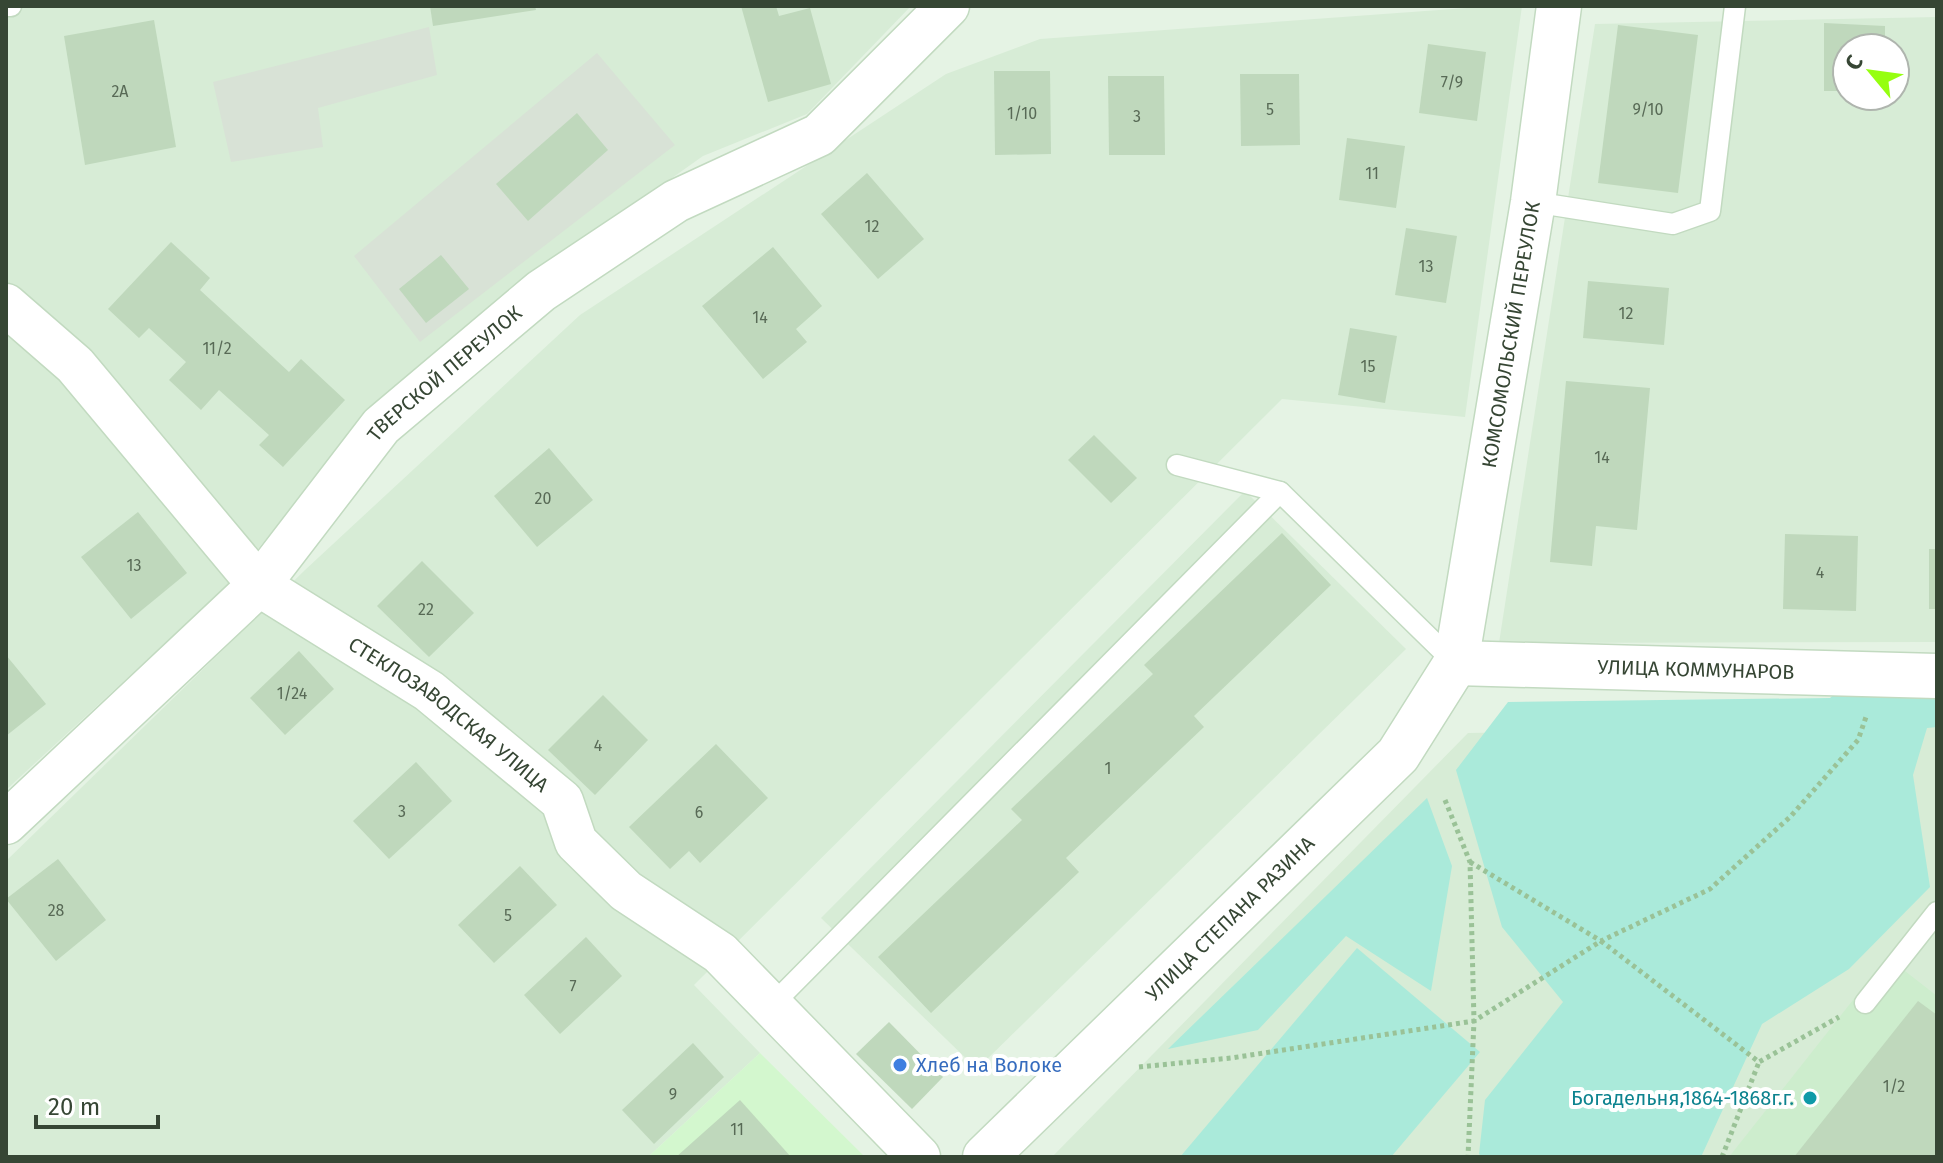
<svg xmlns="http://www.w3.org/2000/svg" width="1943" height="1163" viewBox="0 0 1943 1163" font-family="'Fira Sans',sans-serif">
<rect width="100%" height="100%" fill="#e5f3e4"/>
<g fill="#d7ecd6" fill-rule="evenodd">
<polygon points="6,6 911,6 807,114 703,156 531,278 372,409 231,582 6,790"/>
<polygon points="1494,6 1522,6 1465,417 1282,399 694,985 760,1053 648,1157 6,1157 6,861 305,570 580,315 946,74 1040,39"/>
<path d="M1937,17V642L1499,643L1595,24ZM1847,48H1895V96H1847Z"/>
<polygon points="1245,491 1406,649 977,1069 821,918"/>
<polygon points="1937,725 1937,1157 1052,1157 1468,733"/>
</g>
<polygon fill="#d3f7ce" points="760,1053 865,1157 648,1157"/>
<g fill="#d8e2d6">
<polygon points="429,27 437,75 318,108 323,147 231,162 213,82"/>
<polygon points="597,53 675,145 420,342 354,256"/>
</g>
<polygon fill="#cdedcd" points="1887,957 1937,996 1937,1157 1729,1157"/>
<g fill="#aaeada">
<polygon points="1863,668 1937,673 1937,727 1927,728 1913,775 1930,887 1849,969 1762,1024 1701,1157 1482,1157 1479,1154 1485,1100 1563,1002 1502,927 1456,770 1508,702 1830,698"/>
<polygon points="1427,798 1452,866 1431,991 1346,936 1258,1030 1168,1049"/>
<polygon points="1357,948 1480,1052 1391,1157 1180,1157"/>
</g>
<g fill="#bfd8bc">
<polygon points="430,6 535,6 536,10 433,26"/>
<polygon points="741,6 776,6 779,16 810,8 831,84 768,102"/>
<polygon points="154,20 176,147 85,165 64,36"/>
<polygon points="1824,23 1885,26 1885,48 1847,48 1847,91 1824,91"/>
<polygon points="1618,25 1698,35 1678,193 1598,183"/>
<polygon points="1428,44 1486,52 1477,121 1419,113"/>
<polygon points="994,71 1050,71 1051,154 995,155"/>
<polygon points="1240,74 1299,74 1300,145 1241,146"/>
<polygon points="1108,76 1164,76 1165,155 1109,155"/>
<polygon points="577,113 608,150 528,221 496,184"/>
<polygon points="1347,138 1405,146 1396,208 1339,200"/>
<polygon points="867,173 924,239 878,279 821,214"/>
<polygon points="1406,228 1457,236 1446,303 1395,295"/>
<polygon points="171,242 210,278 200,290 289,372 301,359 345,400 283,467 259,445 269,435 219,390 201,410 169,380 186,362 149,328 139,338 108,309"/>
<polygon points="773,247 822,306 796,329 807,342 763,379 702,306"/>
<polygon points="441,255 469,289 426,323 399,289"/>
<polygon points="1588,281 1669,288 1664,345 1583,338"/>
<polygon points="1350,328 1397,336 1385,403 1338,395"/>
<polygon points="1566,381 1650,388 1637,530 1596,526 1592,566 1550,562"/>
<polygon points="1094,435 1137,478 1111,503 1068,460"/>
<polygon points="549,448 593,500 537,547 494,496"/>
<polygon points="138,512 187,573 131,619 81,557"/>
<polygon points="1282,533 1331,585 1194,716 1204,727 1066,858 1079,872 931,1013 878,957 1022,820 1011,809 1153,674 1144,665"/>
<polygon points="1785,534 1858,536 1856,611 1783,609"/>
<rect x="1929" y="549" width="8" height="60"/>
<polygon points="422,561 474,613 429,657 377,606"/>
<polygon points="299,651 334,689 285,735 250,698"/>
<polygon points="6,655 46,704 6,736"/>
<polygon points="603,695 648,740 595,795 548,750"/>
<polygon points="716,744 768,798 700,863 689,851 670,869 629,827"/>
<polygon points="416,762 452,801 389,859 353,821"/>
<polygon points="58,859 106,920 56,961 6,899"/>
<polygon points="520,866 557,905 494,963 458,925"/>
<polygon points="586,937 622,976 560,1034 524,995"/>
<polygon points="1918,1001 1937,1015 1937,1157 1794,1157"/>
<polygon points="889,1022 943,1077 912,1109 856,1054"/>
<polygon points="693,1043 724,1077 654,1144 622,1110"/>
<polygon points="740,1100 791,1157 676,1157"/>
</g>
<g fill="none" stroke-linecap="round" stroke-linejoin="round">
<defs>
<g id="service">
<polyline points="7,6 11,6"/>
<polyline points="1533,202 1673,224 1710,211 1735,6"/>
<polyline points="1177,465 1280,492"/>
<polyline points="1865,1003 1937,912"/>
<polyline points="771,1006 1280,492 1455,663"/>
</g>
<g id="minor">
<path id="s1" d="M6,305L75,365L259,585L429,691L562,801L576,842L626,891L720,953L919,1157"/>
<path id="s2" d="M6,823L259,585L381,426L541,291L676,201L819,135L948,6"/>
</g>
<g id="tertiary">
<path id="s3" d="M1456,663L1937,676"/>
<path id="s4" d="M985,1157L1398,755L1456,663L1533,202L1559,6"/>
</g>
</defs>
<use href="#service" stroke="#c2dac0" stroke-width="23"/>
<use href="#minor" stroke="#c2dac0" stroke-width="45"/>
<use href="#tertiary" stroke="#c2dac0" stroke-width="47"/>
<g stroke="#9ac297" stroke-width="5" stroke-dasharray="4 4" stroke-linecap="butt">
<polyline points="1445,800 1470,862 1474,1021 1468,1157"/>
<polyline points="1470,862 1601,941 1710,889 1790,817 1858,740 1866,717"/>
<polyline points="1139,1067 1231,1058 1474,1021 1601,941 1759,1062 1839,1017"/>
<polyline points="1722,1157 1759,1062"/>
</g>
<use href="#service" stroke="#fff" stroke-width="20"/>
<use href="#minor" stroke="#fff" stroke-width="42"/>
<use href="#tertiary" stroke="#fff" stroke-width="44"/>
</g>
<circle fill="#3f7fe0" stroke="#fff" stroke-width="3" cx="900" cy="1065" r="8"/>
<circle fill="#0f9aa8" stroke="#fff" stroke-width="3" cx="1810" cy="1098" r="8"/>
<g text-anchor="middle" stroke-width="8" stroke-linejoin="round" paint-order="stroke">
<g font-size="16" fill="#586a56">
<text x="1452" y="88">7/9</text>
<text x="120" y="97">2А</text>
<text x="1270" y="115">5</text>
<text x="1648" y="115">9/10</text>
<text x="1022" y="119">1/10</text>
<text x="1137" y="122">3</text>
<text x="1372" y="179">11</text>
<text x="872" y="232">12</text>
<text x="1426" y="272">13</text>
<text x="1626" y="319">12</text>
<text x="760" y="323">14</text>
<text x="217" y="354">11/2</text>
<text x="1368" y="372">15</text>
<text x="1602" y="463">14</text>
<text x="543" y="504">20</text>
<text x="134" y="571">13</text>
<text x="1820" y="578">4</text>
<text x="426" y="615">22</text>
<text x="292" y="699">1/24</text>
<text x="598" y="751">4</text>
<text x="1108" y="774">1</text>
<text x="402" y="817">3</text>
<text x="699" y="818">6</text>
<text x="56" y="916">28</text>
<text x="508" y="921">5</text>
<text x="573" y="992">7</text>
<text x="1894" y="1092">1/2</text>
<text x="673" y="1100">9</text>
<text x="737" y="1135">11</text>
</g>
<g font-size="20" fill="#364634" stroke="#fff">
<text dy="7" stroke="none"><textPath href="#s4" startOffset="1018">КОМСОМОЛЬСКИЙ ПЕРЕУЛОК</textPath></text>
<text dy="7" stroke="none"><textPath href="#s2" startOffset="630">ТВЕРСКОЙ ПЕРЕУЛОК</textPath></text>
<text dy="7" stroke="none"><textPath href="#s3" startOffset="240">УЛИЦА КОММУНАРОВ</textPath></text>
<text dy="7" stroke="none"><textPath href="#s1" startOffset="608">СТЕКЛОЗАВОДСКАЯ УЛИЦА</textPath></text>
<text dy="7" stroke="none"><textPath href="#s4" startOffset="342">УЛИЦА СТЕПАНА РАЗИНА</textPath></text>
</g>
<g font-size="20" fill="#366cbe" stroke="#fff" text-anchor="start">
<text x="916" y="1072">Хлеб на Волоке</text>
</g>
<g font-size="20" fill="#0d838f" stroke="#fff" text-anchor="end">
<text x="1794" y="1105">Богадельня,1864-1868г.г.</text>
</g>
</g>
<rect width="1943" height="1163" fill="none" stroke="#364634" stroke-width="16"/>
<g transform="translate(1871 72) rotate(299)"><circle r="38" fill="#ffffff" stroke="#afb5ae" stroke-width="2"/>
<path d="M0-6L14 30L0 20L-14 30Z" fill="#96ff10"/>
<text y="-12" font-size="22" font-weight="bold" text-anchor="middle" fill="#364634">С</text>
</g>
<path d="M36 1115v12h122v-12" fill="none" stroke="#364634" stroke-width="4"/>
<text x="48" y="1115" font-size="24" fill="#364634" stroke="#ffffff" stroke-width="6" paint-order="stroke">20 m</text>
</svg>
